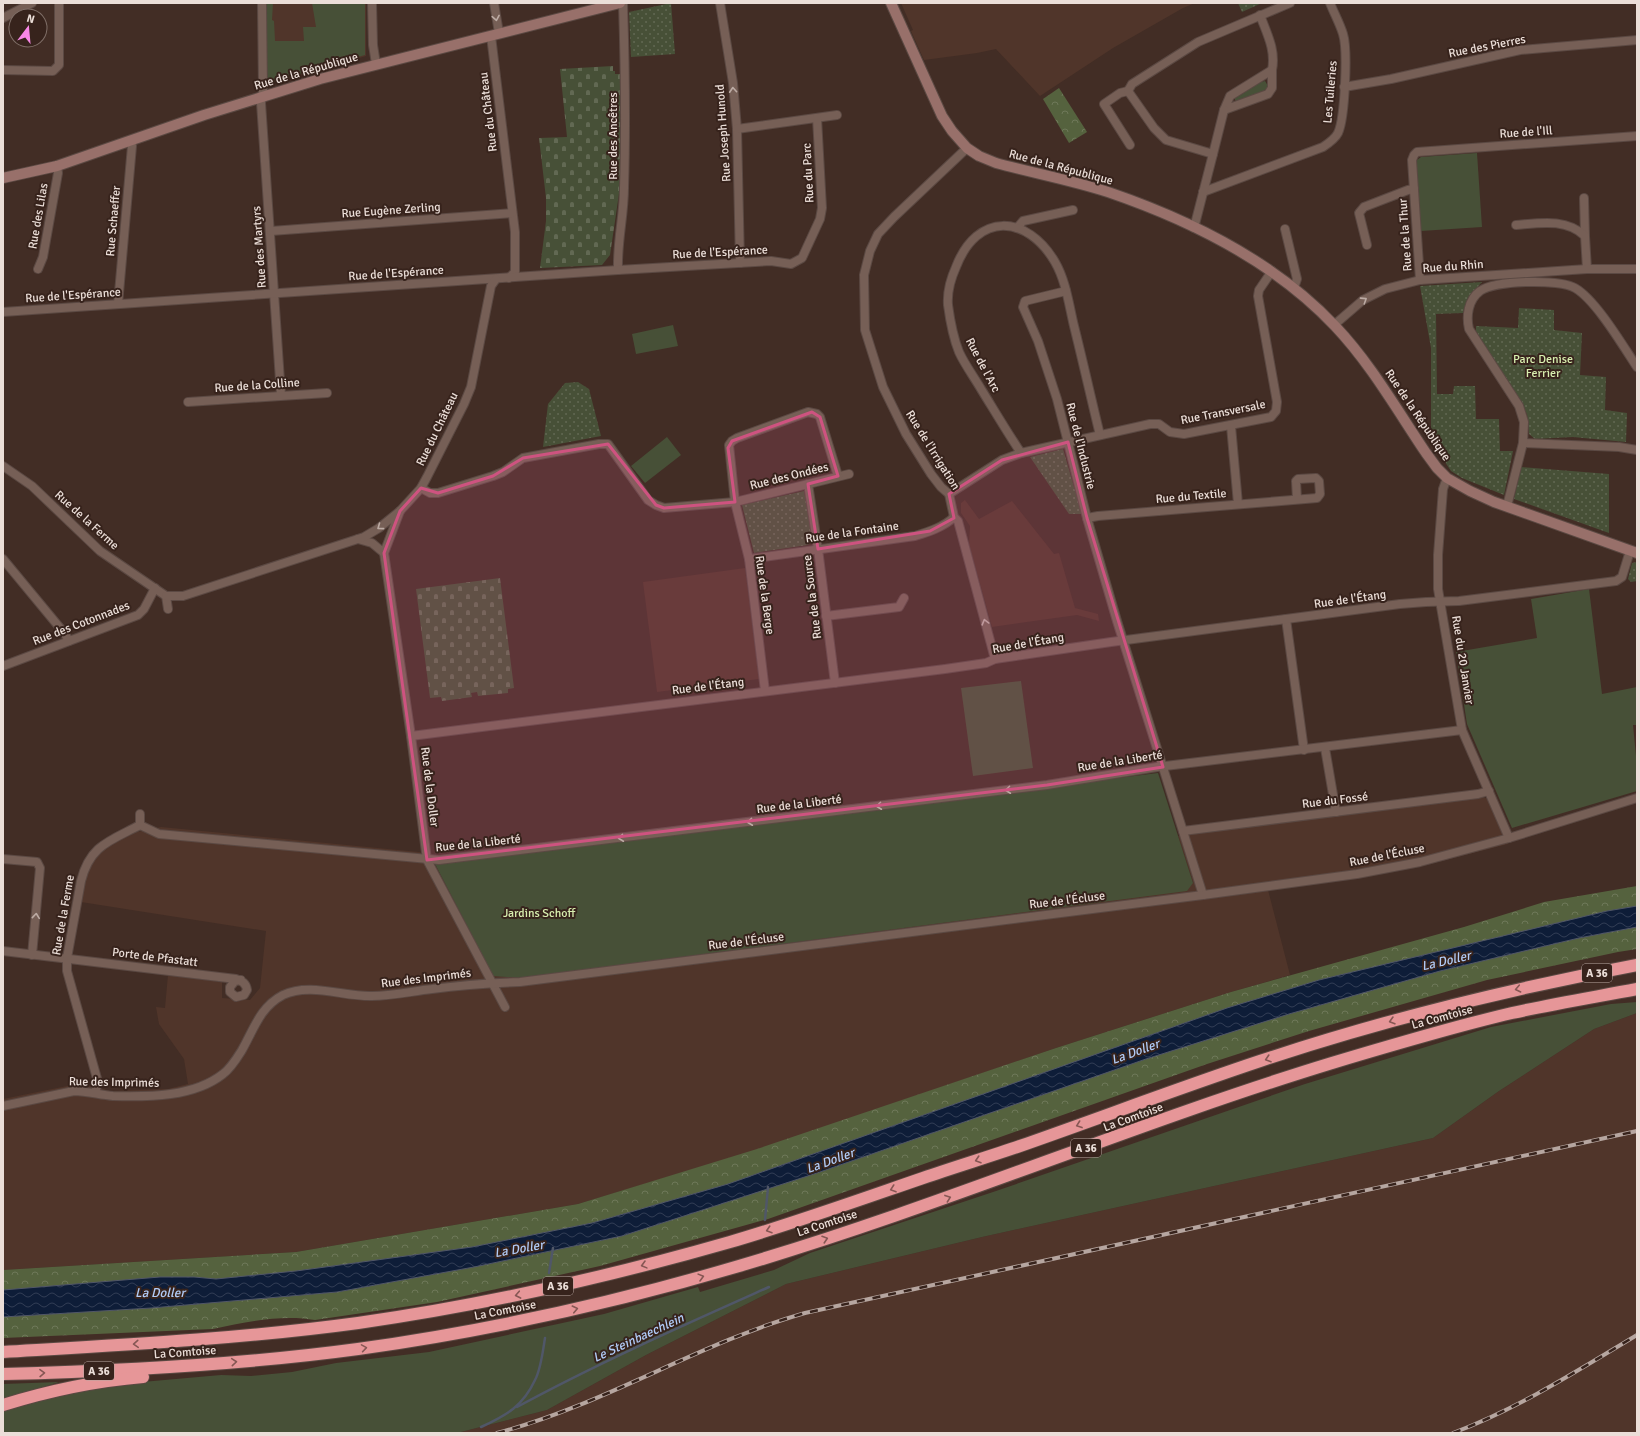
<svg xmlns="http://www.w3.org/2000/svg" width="1640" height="1436" viewBox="0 0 1640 1436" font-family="Signika,sans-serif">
<defs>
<pattern id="forest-crowns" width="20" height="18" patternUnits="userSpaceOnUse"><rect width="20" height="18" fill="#55623e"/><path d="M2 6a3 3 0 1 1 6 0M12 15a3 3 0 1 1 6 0" fill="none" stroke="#6e7859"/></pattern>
<pattern id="cemetery-stones" width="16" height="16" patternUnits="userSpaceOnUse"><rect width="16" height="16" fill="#475037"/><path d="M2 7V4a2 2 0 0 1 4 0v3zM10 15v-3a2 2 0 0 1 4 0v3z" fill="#626953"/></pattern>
<pattern id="park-dots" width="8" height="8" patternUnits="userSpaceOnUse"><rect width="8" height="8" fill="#475037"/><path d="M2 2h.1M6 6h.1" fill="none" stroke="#626953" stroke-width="1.8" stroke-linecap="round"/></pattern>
<pattern id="water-waves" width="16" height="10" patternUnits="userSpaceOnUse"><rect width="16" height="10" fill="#0e1d38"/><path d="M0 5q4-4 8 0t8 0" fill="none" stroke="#313d54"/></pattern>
</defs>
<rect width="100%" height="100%" fill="#422d25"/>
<g fill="#50352a">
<polygon points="265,3 366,3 366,56 266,86"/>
<polygon points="901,3 1195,3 1183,8 1113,48 1040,96 996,49 977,53 924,60 911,31 913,30"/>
<polygon points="965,500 979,519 1012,501 1054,554 1059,553 1075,608 1098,614 1099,621 1077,615 992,627 969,544 970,526 961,513 961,503"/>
<polygon points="745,568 759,679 657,692 643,582"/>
<polygon points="1480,796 1488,799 1508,844 1422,866 1358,878 1268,890 1290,975 1231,992 1056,1048 757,1150 578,1204 296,1252 3,1270 3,1099 82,1083 110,1091 168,1089 188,1084 184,1059 159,1024 156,1007 165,1008 168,975 222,982 222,998 250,1000 260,988 266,931 81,902 87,872 93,861 102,849 137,832 161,827 429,853 493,976 1193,883 1178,836"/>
<polygon points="1637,1013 1637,1433 457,1433 547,1410 646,1355 786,1284 982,1237 1433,1138 1499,1091 1594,1029"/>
</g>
<g fill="#475037">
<polygon points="266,3 273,3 272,20 274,21 275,41 304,41 303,27 316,27 312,3 365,3 365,55 267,84"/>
<polygon points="1265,81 1268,86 1266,91 1236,101 1235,100 1235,97 1261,82"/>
<polygon points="1477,153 1482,227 1421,231 1416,163 1417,160 1421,157"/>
<polygon points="673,325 678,346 636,354 632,334"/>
<polygon points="667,437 681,455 645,483 631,466"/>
<polygon points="1589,589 1602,694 1637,687 1637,725 1633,725 1637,766 1637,791 1512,828 1467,724 1456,652 1537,638 1531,599"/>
<polygon points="1021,681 1033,768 973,776 961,688"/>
<polygon points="1158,773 1193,883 1187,891 520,978 493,976 435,864"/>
<polygon points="1637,1002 1637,1013 1594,1029 1499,1091 1433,1138 982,1237 786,1284 646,1355 547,1410 457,1433 3,1433 3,1411 63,1395 131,1383 221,1375 251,1376 292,1372 336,1363 429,1352 604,1314 698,1287 700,1292 774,1270 810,1253 996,1191 1305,1084 1491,1027 1611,1004"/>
<polygon points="59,1382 3,1400 3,1384"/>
</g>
<g fill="url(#forest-crowns)">
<polygon points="1059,88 1087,132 1069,143 1043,99"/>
<polygon points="1637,886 1637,906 1607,911 1319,980 1227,1008 728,1184 592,1223 472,1247 296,1271 216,1279 194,1277 160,1277 3,1290 3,1270 296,1252 578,1204 757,1149 1056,1048 1231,992 1464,927 1544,902"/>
<path d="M1637,927V949L1618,952L1487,980L1309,1031L1207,1064L768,1219L600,1266L437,1302L315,1320C282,1314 246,1322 213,1329L3,1338V1317L151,1308L337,1292L474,1267L622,1236L817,1173L1146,1059L1289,1014L1440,971L1579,938Z"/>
</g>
<g fill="url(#cemetery-stones)">
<polygon points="613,66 613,71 615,71 615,74 620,74 621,180 610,255 602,265 540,268 546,221 546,198 539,138 567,137 560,69"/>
<polygon points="500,578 514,688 508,689 508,693 478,696 477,692 471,693 472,697 442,701 441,697 430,698 416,589"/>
</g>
<g fill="url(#park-dots)">
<polygon points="671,3 675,54 631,57 629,12"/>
<polygon points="1238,3 1262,3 1242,12"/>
<polygon points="1482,282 1470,295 1463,313 1436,314 1437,394 1453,394 1454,386 1475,386 1476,419 1499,419 1500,451 1513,451 1504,495 1462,478 1451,471 1431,441 1431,348 1420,286"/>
<polygon points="1519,308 1554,310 1554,330 1582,333 1580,375 1606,377 1605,410 1627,413 1626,442 1573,437 1535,439 1529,434 1527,414 1476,331 1476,326 1518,328"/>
<polygon points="578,382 589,389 601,436 543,447 548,404 565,383"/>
<polygon points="1063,449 1082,514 1069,514 1030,457"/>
<polygon points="1521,467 1609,474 1609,533 1514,499"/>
<polygon points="804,491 813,540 808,545 754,553 742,505"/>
<polygon points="1637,562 1637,581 1631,582 1628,579 1632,563"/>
</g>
<polygon fill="url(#water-waves)" stroke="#505768" points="1637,906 1637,927 1579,938 1440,971 1289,1014 1146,1059 817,1173 622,1236 474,1267 337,1292 151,1308 3,1317 3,1290 160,1277 194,1277 216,1279 296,1271 472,1247 592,1223 728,1184 1227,1008 1319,980 1607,911"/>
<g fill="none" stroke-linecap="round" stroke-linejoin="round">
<g stroke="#505768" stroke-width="2.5">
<polyline points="765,1220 768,1187"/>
<polyline points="549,1273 553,1248"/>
<path d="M517,1407C598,1363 684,1325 769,1287"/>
<path d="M481,1427C507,1415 523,1406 535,1380C541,1369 543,1350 545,1338"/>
</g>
<defs>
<g id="street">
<polyline points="262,3 263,90 261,103 281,395"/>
<polyline points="372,3 373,45 376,64"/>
<polyline points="494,3 499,33"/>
<polyline points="720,3 733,83 737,129 740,263"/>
<path d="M1260,15C1267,34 1276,50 1272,70"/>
<polyline points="3,18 32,3"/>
<polyline points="491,36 515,232 515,272 509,278"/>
<polyline points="3,70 53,71 59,65 59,3"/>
<polygon points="1272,70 1272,88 1268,94 1224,110 1230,96"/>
<polyline points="1344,87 1391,79 1520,50 1637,40"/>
<polyline points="1128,91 1120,93 1104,104 1130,145"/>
<polyline points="737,129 837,115"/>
<polyline points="967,148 894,217 878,234 870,251 864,275 865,330 883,387 906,434 931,474 941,487 949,494 954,517 958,521 995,659"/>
<polyline points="1213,154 1224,110"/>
<path d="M1203,192L1323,147C1329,143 1335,139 1338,133C1345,118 1348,50 1343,34C1340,24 1334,13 1330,3"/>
<polyline points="1584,198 1585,236"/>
<path d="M1516,225C1540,223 1566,218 1585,236L1587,269"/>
<polyline points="1017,228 1023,221 1073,210"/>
<polyline points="1194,228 1213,154 1166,140 1154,128 1128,91 1132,84 1198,42 1290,3"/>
<polyline points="1285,229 1297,279 1294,288"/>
<polyline points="271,231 512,213"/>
<polyline points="1367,245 1359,213 1364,207 1408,190 1414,189"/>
<polyline points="38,269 43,257 58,173 57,166"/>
<path d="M618,270C617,241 624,216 624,188C626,126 625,65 623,3"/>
<polyline points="1420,280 1412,160 1414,155 1417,152 1637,136"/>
<polyline points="1066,291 1025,301 1023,307 1038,341 1057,399 1087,518 1117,621 1203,895"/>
<polyline points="118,304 132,146 131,140"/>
<polyline points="3,312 618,270 771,261 791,264 802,258 820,219 822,208 817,118"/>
<polyline points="1334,325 1363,300 1385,289 1420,280 1587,269 1637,269"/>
<polyline points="188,402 327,393"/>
<polyline points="1231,426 1238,504"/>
<polyline points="1523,443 1619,447 1637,450"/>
<path d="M1021,453C1007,432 994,410 981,389C974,377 965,365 959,352C953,337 950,320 948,305C947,292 951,278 956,267C977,212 1027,214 1055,262C1066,281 1069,305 1074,326C1083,362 1091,398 1100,435"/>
<polyline points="3,466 32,486 100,551 166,596 168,609"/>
<polyline points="1447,478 1443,489 1438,555 1438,589 1462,730 1509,838"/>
<polyline points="808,484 818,549 835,683"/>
<polyline points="421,488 430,493 438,493 493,476 503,472 523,458 599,444 608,444 648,500 656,505 664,508 735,502 849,474"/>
<polyline points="949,494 1002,460 1021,453 1150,424 1159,424 1170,432 1184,434 1271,417 1276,411 1277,402 1258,296 1259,290 1272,271"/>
<path d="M1507,506L1523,443L1524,422L1519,406L1469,329C1466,316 1468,300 1480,291C1496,280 1559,279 1575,288C1596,300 1623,346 1637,367"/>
<polyline points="400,511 384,553 411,736 427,860 505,1007"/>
<polyline points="1087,518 1098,516 1317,498 1320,494 1319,481 1316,478 1298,479 1296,481 1297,499"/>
<polyline points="358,539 372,543 384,553"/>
<polyline points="3,559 65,634 69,641"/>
<path d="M749,559L915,536C928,532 944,527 954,517"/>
<polyline points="166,596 183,596 364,537 379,528 400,511 421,488 427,477 464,404 471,387 491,286 496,279"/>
<polyline points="826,616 899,607 904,598"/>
<polyline points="1286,619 1304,750"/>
<polyline points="3,666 138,615 144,609 155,588"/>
<polyline points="765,691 749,559 735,502 729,445 732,441 737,438 808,412 817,414 820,417 838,476"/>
<polyline points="411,736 945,669 986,663 995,659 1111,642 1400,604 1426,602 1459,601 1616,581 1622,577 1630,551"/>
<polyline points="1325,748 1336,812"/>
<polyline points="140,825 159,834 439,860 1047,785 1157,767 1462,730"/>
<polyline points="1183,831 1478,794 1489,791"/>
<polyline points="3,859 37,862 40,868 32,955"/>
<path d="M3,951L236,979C242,981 246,983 247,990L244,995L236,997L230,992V987L235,981L241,980"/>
<path d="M95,1093L98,1082L67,971V958L81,881C90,845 110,841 140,825V814"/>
<path d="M3,1106L74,1091C87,1091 100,1095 113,1096C149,1097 194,1097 223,1074C231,1068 237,1058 242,1050C254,1029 260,1007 283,995C310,982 344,997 372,996C392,996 413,991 432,989C462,985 490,983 520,982L1203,895L1357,874L1420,862L1509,838L1637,798"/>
</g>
<g id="secondary">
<path d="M891,3L942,116L952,131L967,148L979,156L996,163C1033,173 1071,180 1108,192C1190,220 1275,262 1335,326C1371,364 1397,410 1426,453L1437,468L1447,478L1470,491L1494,502L1637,553"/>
<polyline points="3,178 57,166 204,115 320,79 620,3"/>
</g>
<g id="highway">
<path d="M3,1352C121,1345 240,1339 358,1323C484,1305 608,1277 730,1242C795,1223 859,1200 923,1178C955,1167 988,1157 1020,1146C1100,1118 1179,1088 1260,1061C1383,1020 1509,989 1637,965"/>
<path d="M3,1374C122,1371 240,1365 358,1349C487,1331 614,1303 739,1266C940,1207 1132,1124 1332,1063C1392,1045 1452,1027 1512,1013C1553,1004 1595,997 1637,989"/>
<path d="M3,1405C48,1391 95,1381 143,1377"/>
</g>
</defs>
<use href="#street" stroke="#5b4943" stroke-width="10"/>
<use href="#secondary" stroke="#5b4943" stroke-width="12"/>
<use href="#highway" stroke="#5b4943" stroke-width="14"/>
<use href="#street" stroke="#765f56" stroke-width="8"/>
<use href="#secondary" stroke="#98706a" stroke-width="10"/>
<use href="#highway" stroke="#e69698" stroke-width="12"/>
<defs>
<g id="rail">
<path d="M497,1433C604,1405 699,1343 805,1313L1637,1131"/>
<path d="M1453,1433C1519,1408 1577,1371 1637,1335"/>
</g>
</defs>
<use href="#rail" stroke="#b6a6a0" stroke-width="4"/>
<use href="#rail" stroke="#37231c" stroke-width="2.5" stroke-dasharray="8" stroke-linecap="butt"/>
</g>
<defs><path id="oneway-chevron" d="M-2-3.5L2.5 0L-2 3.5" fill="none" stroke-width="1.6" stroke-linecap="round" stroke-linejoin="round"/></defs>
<g stroke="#bcaba4">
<use href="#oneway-chevron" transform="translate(496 18) rotate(80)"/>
<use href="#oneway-chevron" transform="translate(733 90) rotate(-94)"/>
<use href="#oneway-chevron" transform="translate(1364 300) rotate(-33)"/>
<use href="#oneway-chevron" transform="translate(380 527) rotate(144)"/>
<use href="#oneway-chevron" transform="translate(985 622) rotate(-105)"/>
<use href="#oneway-chevron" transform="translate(1008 790) rotate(173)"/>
<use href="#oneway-chevron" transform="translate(879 806) rotate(173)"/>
<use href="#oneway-chevron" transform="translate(750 822) rotate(173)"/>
<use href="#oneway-chevron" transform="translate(621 838) rotate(173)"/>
<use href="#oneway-chevron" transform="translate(36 916) rotate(-84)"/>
</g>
<g stroke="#865754">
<use href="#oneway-chevron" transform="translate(1518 989) rotate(168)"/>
<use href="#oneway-chevron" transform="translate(1392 1021) rotate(164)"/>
<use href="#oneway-chevron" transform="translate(1268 1059) rotate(162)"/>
<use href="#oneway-chevron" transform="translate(1079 1125) rotate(160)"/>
<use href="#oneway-chevron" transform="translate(978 1160) rotate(162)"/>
<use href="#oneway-chevron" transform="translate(893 1189) rotate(161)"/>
<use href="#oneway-chevron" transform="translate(948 1198) rotate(-20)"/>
<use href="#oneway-chevron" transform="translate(769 1230) rotate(162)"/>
<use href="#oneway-chevron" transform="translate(825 1239) rotate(-18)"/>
<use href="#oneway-chevron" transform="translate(644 1265) rotate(165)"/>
<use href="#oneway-chevron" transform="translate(701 1277) rotate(-15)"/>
<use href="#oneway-chevron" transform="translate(518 1295) rotate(169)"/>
<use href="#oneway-chevron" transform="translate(575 1309) rotate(-13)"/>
<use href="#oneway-chevron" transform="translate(136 1344) rotate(176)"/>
<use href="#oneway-chevron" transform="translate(364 1348) rotate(-9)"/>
<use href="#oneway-chevron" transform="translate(234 1362) rotate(-5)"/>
<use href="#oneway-chevron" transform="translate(42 1373) rotate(-1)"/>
</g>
<path fill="#ce5380" fill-opacity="0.2" stroke="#ce5380" stroke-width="3" stroke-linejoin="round" d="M812,412L820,417L838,476L808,484L818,549L930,531L954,518L949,494L1002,460L1068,442L1087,518L1163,767L1047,785L427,860L384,553L400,511L421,488L438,493L493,476L523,458L608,444L656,505L664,508L735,502L728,448L732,441Z"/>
<g text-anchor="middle" stroke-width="4" stroke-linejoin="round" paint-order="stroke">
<g fill="#37231c" stroke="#b5a6a0" stroke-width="1">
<rect x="1582" y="964" width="30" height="18" rx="3"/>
<rect x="1071" y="1139" width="30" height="18" rx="3"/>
<rect x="543" y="1277" width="30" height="18" rx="3"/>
<rect x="84" y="1362" width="30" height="18" rx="3"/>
</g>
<g font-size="11" font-weight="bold" fill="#ebded8">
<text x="1597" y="977">A 36</text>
<text x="1086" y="1152">A 36</text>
<text x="558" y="1290">A 36</text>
<text x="99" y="1375">A 36</text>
</g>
<g font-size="12" fill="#ebded8" stroke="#37231c">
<text transform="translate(1487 46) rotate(-11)" y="4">Rue des Pierres</text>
<text transform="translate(306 71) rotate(-16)" y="4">Rue de la République</text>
<text transform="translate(1330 92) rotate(-85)" y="4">Les Tuileries</text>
<text transform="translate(488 112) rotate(-97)" y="4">Rue du Château</text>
<text transform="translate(1526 132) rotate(-4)" y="4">Rue de l'Ill</text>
<text transform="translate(723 133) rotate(-94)" y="4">Rue Joseph Hunold</text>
<text transform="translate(613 136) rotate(-90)" y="4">Rue des Ancêtres</text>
<text transform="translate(1061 167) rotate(15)" y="4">Rue de la République</text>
<text transform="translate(808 173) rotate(-93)" y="4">Rue du Parc</text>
<text transform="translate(391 210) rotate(-4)" y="4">Rue Eugène Zerling</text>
<text transform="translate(38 216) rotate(-80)" y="4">Rue des Lilas</text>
<text transform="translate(113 221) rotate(-85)" y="4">Rue Schaeffer</text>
<text transform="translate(1405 235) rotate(-94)" y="4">Rue de la Thur</text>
<text transform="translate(259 247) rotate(-94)" y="4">Rue des Martyrs</text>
<text transform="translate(720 252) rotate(-3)" y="4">Rue de l'Espérance</text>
<text transform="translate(1453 266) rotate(-4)" y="4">Rue du Rhin</text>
<text transform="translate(396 273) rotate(-4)" y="4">Rue de l'Espérance</text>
<text transform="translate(73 295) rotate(-4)" y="4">Rue de l'Espérance</text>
<text transform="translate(983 365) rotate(62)" y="4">Rue de l'Arc</text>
<text transform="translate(257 385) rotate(-4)" y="4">Rue de la Colline</text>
<text transform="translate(1223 412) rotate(-11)" y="4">Rue Transversale</text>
<text transform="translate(1418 415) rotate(56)" y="4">Rue de la République</text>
<text transform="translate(437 429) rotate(-64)" y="4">Rue du Château</text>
<text transform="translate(1081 446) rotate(76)" y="4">Rue de l'Industrie</text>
<text transform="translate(933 450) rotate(58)" y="4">Rue de l'Irrigation</text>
<text transform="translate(789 476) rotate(-14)" y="4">Rue des Ondées</text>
<text transform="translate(1191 496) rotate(-5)" y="4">Rue du Textile</text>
<text transform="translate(87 520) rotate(42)" y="4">Rue de la Ferme</text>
<text transform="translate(852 532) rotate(-8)" y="4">Rue de la Fontaine</text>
<text transform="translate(765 595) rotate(82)" y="4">Rue de la Berge</text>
<text transform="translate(812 597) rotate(-97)" y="4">Rue de la Source</text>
<text transform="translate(1350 599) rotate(-8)" y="4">Rue de l'Étang</text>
<text transform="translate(81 623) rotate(-21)" y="4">Rue des Cotonnades</text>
<text transform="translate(1028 643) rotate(-10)" y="4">Rue de l'Étang</text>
<text transform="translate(1463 660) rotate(81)" y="4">Rue du 20 Janvier</text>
<text transform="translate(708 686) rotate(-7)" y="4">Rue de l'Étang</text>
<text transform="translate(1120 761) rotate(-9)" y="4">Rue de la Liberté</text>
<text transform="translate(430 787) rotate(83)" y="4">Rue de la Doller</text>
<text transform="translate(1335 800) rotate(-7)" y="4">Rue du Fossé</text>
<text transform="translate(799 804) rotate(-7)" y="4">Rue de la Liberté</text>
<text transform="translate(478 843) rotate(-6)" y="4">Rue de la Liberté</text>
<text transform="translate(1387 855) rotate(-11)" y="4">Rue de l'Écluse</text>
<text transform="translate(1067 900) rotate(-7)" y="4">Rue de l'Écluse</text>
<text transform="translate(63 915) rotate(-80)" y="4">Rue de la Ferme</text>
<text transform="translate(746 941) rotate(-7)" y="4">Rue de l'Écluse</text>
<text transform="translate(155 957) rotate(7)" y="4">Porte de Pfastatt</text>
<text transform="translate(426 978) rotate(-7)" y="4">Rue des Imprimés</text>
<text transform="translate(1442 1017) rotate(-15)" y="4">La Comtoise</text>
<text transform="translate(114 1082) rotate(1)" y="4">Rue des Imprimés</text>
<text transform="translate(1133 1117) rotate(-20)" y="4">La Comtoise</text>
<text transform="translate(827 1223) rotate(-18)" y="4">La Comtoise</text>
<text transform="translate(505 1310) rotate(-11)" y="4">La Comtoise</text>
<text transform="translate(185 1352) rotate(-4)" y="4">La Comtoise</text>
</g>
<g font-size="12" fill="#d8efaf" stroke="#37231c">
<text x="1543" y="363">Parc Denise<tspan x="1543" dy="14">Ferrier</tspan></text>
<text x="539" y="917">Jardins Schoff</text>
</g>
<g font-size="13" font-style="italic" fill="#b1ccf8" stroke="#37231c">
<text transform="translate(1446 960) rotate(-13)" y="5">La Doller</text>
<text transform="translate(1135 1051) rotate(-20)" y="5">La Doller</text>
<text transform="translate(830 1160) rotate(-20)" y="5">La Doller</text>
<text transform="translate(519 1248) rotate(-10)" y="5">La Doller</text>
<text x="160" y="1297">La Doller</text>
<text transform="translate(638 1337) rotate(-25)" y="5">Le Steinbaechlein</text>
</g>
</g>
<rect width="1640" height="1436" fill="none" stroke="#ebded8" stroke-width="8"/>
<g transform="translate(28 28) rotate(16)"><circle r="19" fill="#37231c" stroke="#7f6e67"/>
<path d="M0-3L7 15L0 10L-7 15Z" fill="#fa87e8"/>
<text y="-6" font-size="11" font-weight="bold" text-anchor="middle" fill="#ebded8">N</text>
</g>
</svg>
